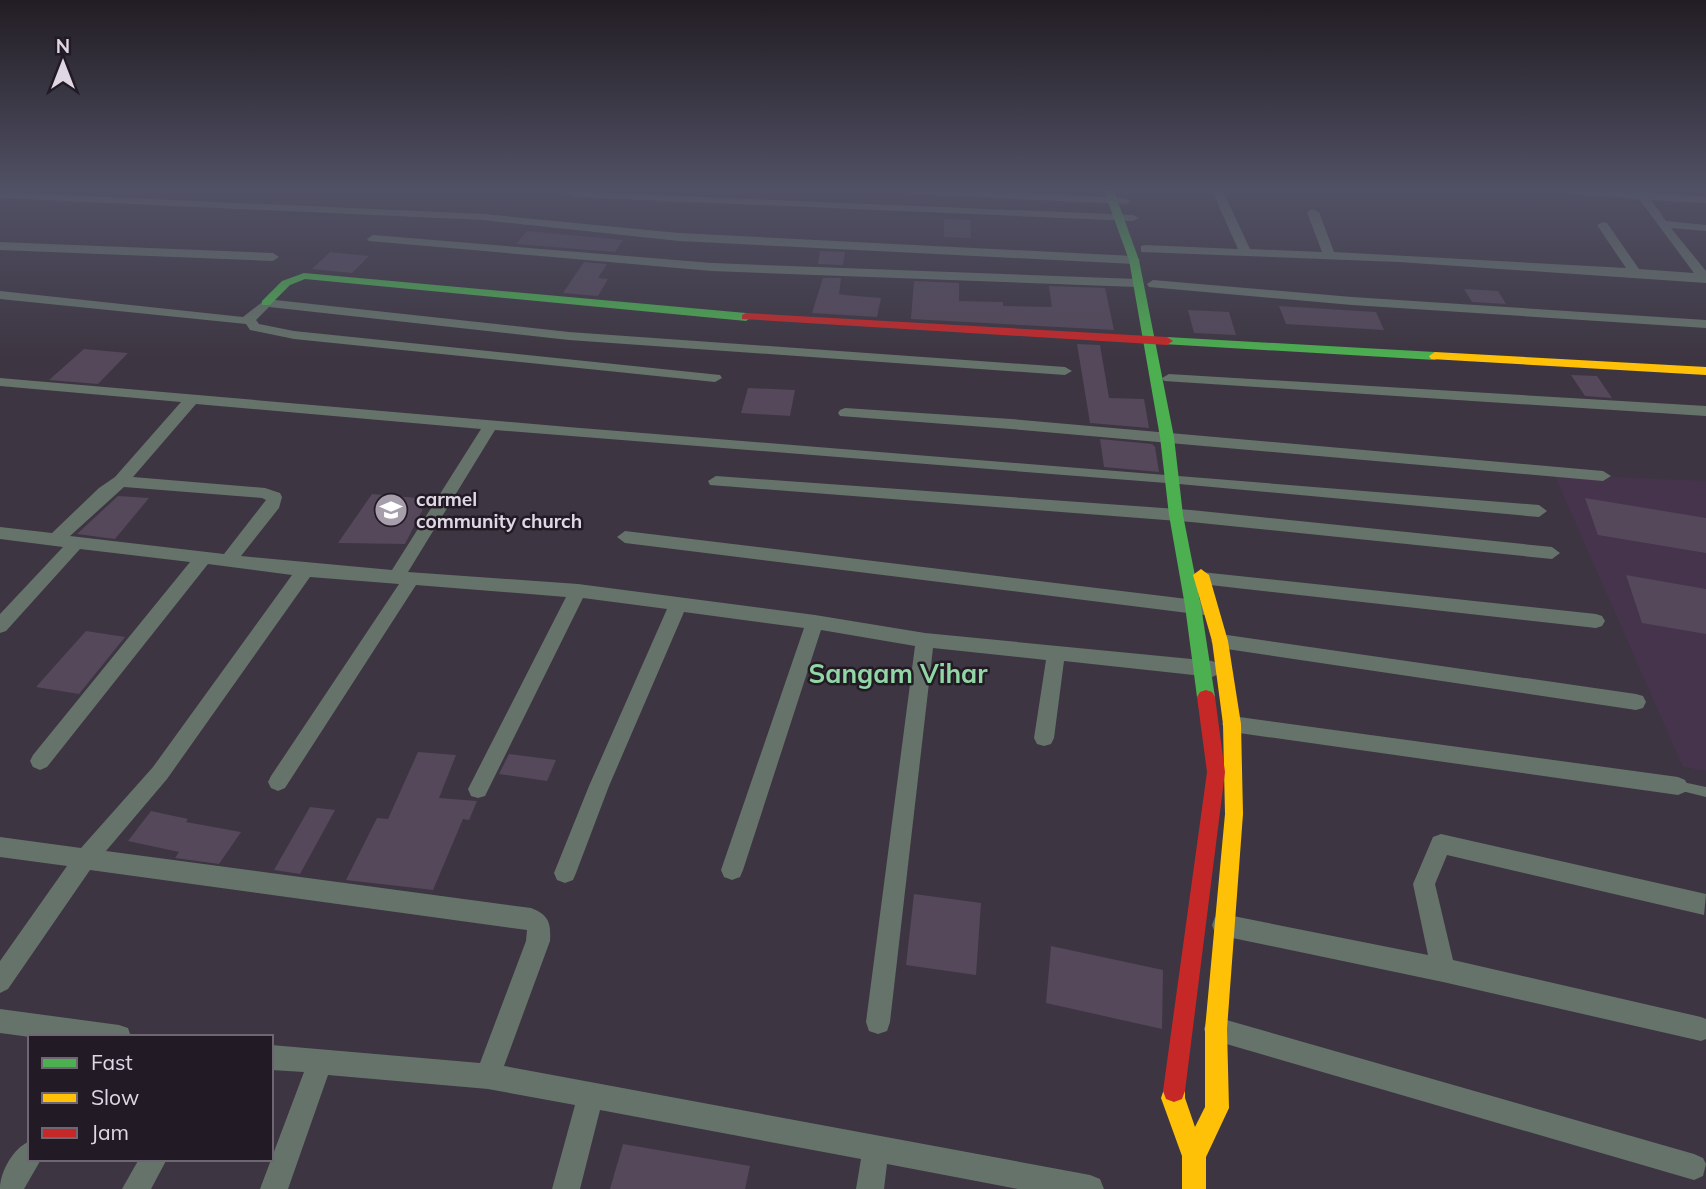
<svg xmlns="http://www.w3.org/2000/svg" width="1706" height="1189" viewBox="0 0 1706 1189" font-family="Mulish,sans-serif">
<rect width="100%" height="100%" fill="#3d3541"/>
<polygon fill="#46344d" points="1554,474 1706,481 1706,771 1683,767"/>
<g fill="#54485a">
<polygon points="944,219 970,220 971,238 944,237"/>
<polygon points="527,231 580,236 623,240 615,252 516,244"/>
<polygon points="820,251 845,252 843,265 818,264"/>
<polygon points="330,252 369,256 352,273 312,269"/>
<polygon points="584,262 607,264 598,278 608,279 598,296 563,293"/>
<polygon points="823,278 841,278 839,294 844,295 881,298 877,317 812,313"/>
<polygon points="914,281 959,283 959,301 1003,302 1003,306 1052,307 1049,286 1105,288 1114,330 911,319"/>
<polygon points="1464,289 1498,291 1506,304 1472,302"/>
<polygon points="1279,306 1376,312 1384,330 1286,324"/>
<polygon points="1188,310 1229,312 1236,335 1194,333"/>
<polygon points="1077,344 1100,345 1109,398 1144,399 1149,428 1090,423"/>
<polygon points="84,349 128,353 98,384 49,380"/>
<polygon points="1571,375 1597,376 1612,398 1585,396"/>
<polygon points="748,388 795,390 790,416 741,413"/>
<polygon points="1100,439 1152,444 1155,447 1159,472 1104,467"/>
<polygon points="372,494 428,499 405,544 338,543"/>
<polygon points="118,496 149,498 115,539 77,534"/>
<polygon points="1585,498 1706,518 1706,553 1598,535"/>
<polygon points="1626,575 1706,589 1706,634 1642,623"/>
<polygon points="86,631 125,637 79,694 36,687"/>
<polygon points="418,752 456,755 439,798 477,801 469,820 463,819 433,890 346,880 377,818 388,819"/>
<polygon points="509,754 556,760 547,781 499,774"/>
<polygon points="310,807 335,810 300,874 274,870"/>
<polygon points="151,811 188,819 186,822 241,832 219,864 175,858 179,852 128,841"/>
<polygon points="914,894 981,903 976,975 906,965"/>
<polygon points="1051,946 1163,970 1162,1029 1046,1003"/>
<polygon points="623,1144 750,1166 745,1189 610,1189"/>
</g>
<g fill="none" stroke-linecap="round" stroke-linejoin="round">
<polygon fill="#66736a" fill-rule="evenodd" points="1678,781 1706,787 1706,797 1674,789 1673,786 1674,783"/>
<g fill="#66736a" fill-rule="evenodd">
<polygon points="563,191 1133,215 1139,218 1133,221 574,197"/>
<polygon points="907,191 992,191 1125,198 1131,201 1125,204 912,194"/>
<polygon points="1212,191 1223,191 1250,249 1322,252 1307,212 1313,209 1319,212 1334,252 1626,268 1597,225 1603,222 1607,223 1639,269 1694,273 1639,199 1573,194 1568,191 1642,192 1706,197 1706,203 1651,200 1666,221 1706,225 1706,231 1671,228 1706,271 1706,283 1399,262 1141,252 1141,246 1145,245 1238,249"/>
<polygon points="0,192 483,214 679,233 1134,256 1140,260 1134,264 679,241 483,220 0,198"/>
<polygon points="373,235 712,263 1137,279 1143,283 1137,287 712,271 369,241 367,239"/>
<polygon points="0,242 273,253 279,257 273,261 0,250"/>
<polygon points="1153,280 1352,297 1706,320 1706,328 1352,305 1149,287 1147,284"/>
<polygon points="0,291 243,317 266,299 569,332 1065,367 1072,371 1065,375 569,340 269,307 256,320 259,324 294,331 720,375 722,378 715,382 294,339 250,330 246,324 0,299"/>
<polygon points="1169,374 1706,406 1706,416 1164,381 1162,378"/>
<path d="M0,378L568,427L1539,505L1547,511L1539,517L1179,484L495,430L408,572L578,584L815,615L925,633L1212,661L1219,664L1221,669L1219,674L1212,677L1064,661L1054,738L1051,744L1044,746L1037,744L1034,738L1046,660L933,648L890,1022L887,1031L878,1034L869,1031L866,1022L915,646L821,630L743,870L740,877L732,880L724,877L721,870L804,628L684,612L609,786L576,873L573,880L565,883L557,880L554,873L589,786L667,609L583,598L485,796L478,798L471,796L468,789L566,597L416,585L285,788L278,791L271,788L268,782L271,776L399,584L310,577L167,779L106,851L531,908C549,915 551,923 550,941L504,1066L1090,1175L1100,1179L1104,1189H1018L887,1164L884,1189H856L861,1159L600,1110L580,1189H552L575,1105L488,1089L328,1075L288,1189H260L304,1072L271,1070V1045L480,1063L526,941L527,930L90,870L8,989L0,993V961L67,866L0,857V837L81,848L153,767L292,575L208,564L47,767L40,770L33,767L30,761L33,755L190,562L80,549L6,631L0,633V614L63,547L0,539V527L52,533L99,488L115,477L181,402L0,386ZM196,404L481,429L392,570L241,556L279,508L282,497L280,493L265,488L133,477ZM124,487L262,498L266,500L224,554L70,536Z"/>
<polygon points="845,408 1011,419 1603,471 1611,476 1603,481 1011,429 840,416 838,413 840,410"/>
<polygon points="716,476 1191,510 1552,547 1560,553 1552,559 1191,522 710,485 708,481"/>
<polygon points="625,531 1204,601 1210,603 1213,608 1210,613 1204,615 625,543 617,537"/>
<polygon points="1201,572 1596,614 1602,616 1605,621 1602,626 1596,628 1201,584 1195,583 1192,578 1195,573"/>
<polygon points="1220,634 1636,694 1643,696 1646,702 1643,708 1636,710 1220,648 1214,646 1211,641 1214,636"/>
<polygon points="1232,716 1678,777 1685,780 1688,786 1685,792 1678,795 1232,732 1225,730 1222,724 1225,718"/>
<polygon points="1441,834 1706,894 1704,915 1447,855 1435,884 1453,960 1701,1017 1706,1019 1706,1039 1701,1041 1443,982 1223,936 1215,933 1212,925 1215,917 1223,914 1428,955 1413,884 1433,837"/>
<polygon points="0,1009 119,1025 128,1028 131,1037 30,1037 0,1033"/>
<polygon points="1216,1017 1694,1154 1703,1158 1706,1164 1703,1176 1694,1180 1216,1041 1207,1038 1204,1029 1207,1020"/>
<path d="M30,1141V1159H41L39,1163L24,1189H0C0,1172 13,1148 30,1141Z"/>
<polygon points="139,1159 167,1159 151,1189 122,1189"/>
</g>
<g fill="#4caf50" fill-rule="evenodd">
<polygon points="1104,191 1114,191 1139,260 1174,437 1183,515 1201,606 1215,697 1212,702 1206,704 1200,702 1197,697 1185,606 1169,515 1160,437 1129,260"/>
<polygon points="304,273 746,313 752,317 746,321 305,279 290,285 270,305 262,305 262,301 282,281"/>
<polygon points="1167,337 1435,352 1441,356 1435,360 1163,344 1163,338"/>
</g>
<g fill="#ffc107" fill-rule="evenodd">
<polygon points="1435,352 1706,367 1706,375 1431,359 1429,356"/>
<polygon points="1201,569 1209,575 1228,641 1241,724 1243,814 1227,1029 1229,1108 1206,1157 1206,1189 1182,1189 1182,1156 1161,1098 1166,1083 1174,1080 1182,1083 1185,1091 1185,1098 1195,1127 1205,1107 1205,1029 1225,814 1223,724 1212,641 1193,575"/>
</g>
<g fill="#c62828" fill-rule="evenodd">
<polygon points="746,313 1167,337 1173,341 1167,345 742,319 742,315"/>
<polygon points="1206,690 1212,692 1215,697 1225,772 1185,1091 1182,1099 1174,1102 1166,1099 1163,1091 1207,772 1197,697 1200,692"/>
</g>
</g>
<linearGradient id="sky" x2="0" y2="1"><stop stop-color="#221d24"/><stop offset="0.53" stop-color="#515165"/><stop offset="1" stop-color="#515165" stop-opacity="0"/></linearGradient>
<rect width="1706" height="358" fill="url(#sky)"/>
<defs>
<symbol id="school-disc" viewBox="-11 -11 22 22"><circle r="9.5" fill="#a79eac" stroke="#221b25"/><path d="M0-5L7-2L0 1L-7-2ZM-4 1L0 2.5L4 1V4Q0 6-4 4Z" fill="#fff"/></symbol>
</defs>
<g fill-rule="evenodd">
<use href="#school-disc" x="372" y="491" width="38" height="38"/>
</g>
<g text-anchor="middle" stroke-width="5" stroke-linejoin="round" paint-order="stroke">
<g font-size="19" font-weight="bold" fill="#e0d7e5" stroke="#221b25" text-anchor="start">
<text x="416" y="506">carmel<tspan x="416" dy="22">community church</tspan></text>
</g>
<g font-size="26" font-weight="bold" fill="#91d7a4" stroke="#221b25">
<text x="898" y="683">Sangam Vihar</text>
</g>
</g>
<rect x="28" y="1035" width="245" height="126" fill="#221b25" stroke="#6e6672" stroke-width="2"/>
<rect x="42" y="1058" width="35" height="10" fill="#4caf50" stroke="#6e6672" stroke-width="2"/>
<text x="91" y="1070" font-size="21" fill="#e0d7e5">Fast</text>
<rect x="42" y="1093" width="35" height="10" fill="#ffc107" stroke="#6e6672" stroke-width="2"/>
<text x="91" y="1105" font-size="21" fill="#e0d7e5">Slow</text>
<rect x="42" y="1128" width="35" height="10" fill="#c62828" stroke="#6e6672" stroke-width="2"/>
<text x="91" y="1140" font-size="21" fill="#e0d7e5">Jam</text>
<g transform="translate(63 63)" stroke="#221b25" stroke-width="5" paint-order="stroke">
<path d="M0-5L12 26L0 18L-12 26Z" fill="#e0d7e5"/>
<text y="-10" font-size="19" font-weight="bold" text-anchor="middle" fill="#e0d7e5">N</text>
</g>
</svg>
